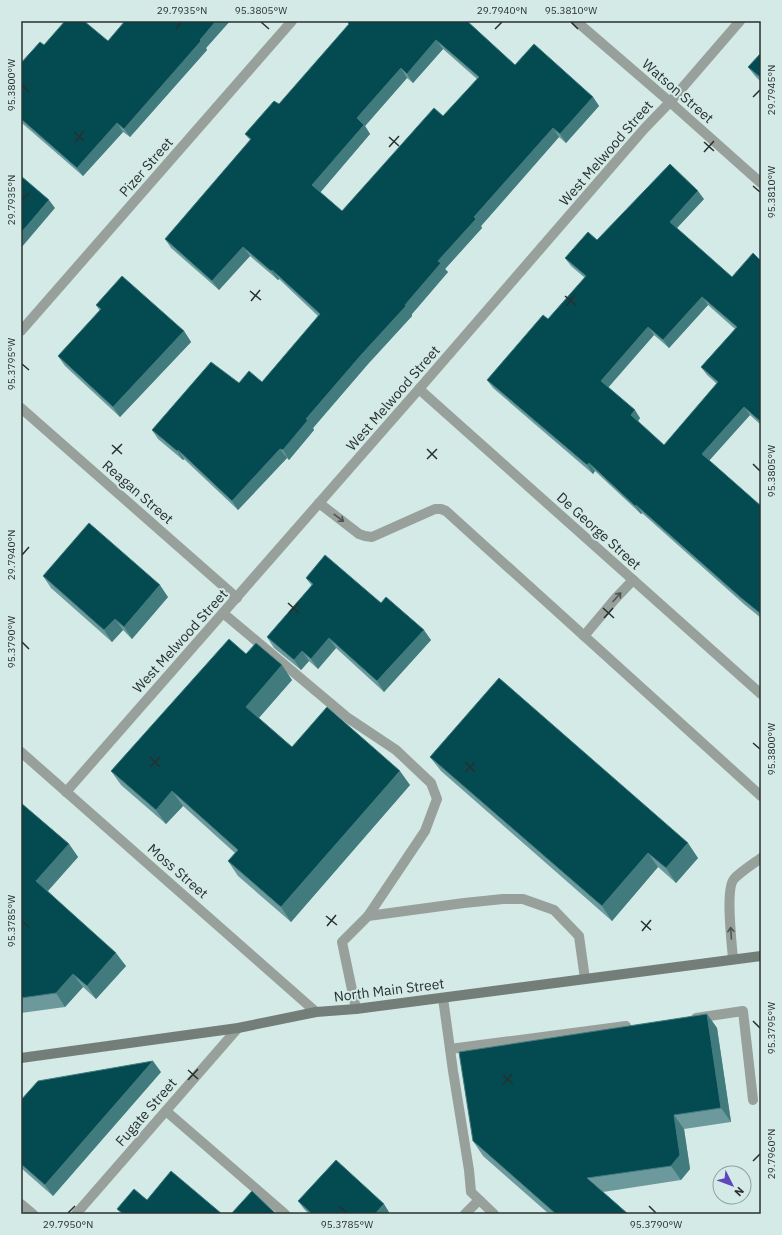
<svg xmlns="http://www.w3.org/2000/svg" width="782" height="1235" viewBox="0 0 782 1235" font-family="'IBM Plex Sans',sans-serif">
<rect width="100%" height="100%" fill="#d4eae6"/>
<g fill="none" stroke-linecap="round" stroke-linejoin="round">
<g stroke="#98a09b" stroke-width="10">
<polyline points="319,503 359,534 365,536 372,537 435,509 441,509 446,511 761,796"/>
<polyline points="223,613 348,718 396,750 431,783 437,799 425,831 368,916"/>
<polyline points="584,636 615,599 633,580"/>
<path d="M733,959C732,945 725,889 734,879C740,872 753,864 761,858"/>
<polyline points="443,998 453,1071 469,1170 471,1192 494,1214"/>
<polyline points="356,1009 342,942 368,916 464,903 503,899 523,899 554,910 579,936 585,979"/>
<polyline points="696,1018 743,1011 753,1100"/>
<polyline points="450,1049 626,1026"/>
<polyline points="166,1111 285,1214"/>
<polyline points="465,1214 479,1200"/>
</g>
<g stroke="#98a09b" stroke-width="10">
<polyline points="576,21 670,102 761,183"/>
<polyline points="21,331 292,21"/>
<polyline points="419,389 761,694"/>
<polyline points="21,408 237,598"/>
<polyline points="21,752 316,1012"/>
<polyline points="66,792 419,389 644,129 670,102 740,21"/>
<polyline points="76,1214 238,1028"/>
</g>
<polyline stroke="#98a09b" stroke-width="10" points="21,1204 33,1214"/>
<polyline stroke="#737e78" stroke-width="10" points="21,1058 238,1028 316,1012 356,1009 761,956"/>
</g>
<g fill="#6c9a9c" fill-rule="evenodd">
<polygon points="125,21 230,21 206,48 207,50 130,137 123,132 83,176 23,124 21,126 21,63 44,45 108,41"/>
<path d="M467,21L515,65L593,97L599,106L566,143L559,137L481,226L482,228L445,269L448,272L412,314V316L368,364L313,428L314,430L289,460L287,458L238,510L184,459L183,460L158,439L152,430L239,383L262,382L318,316L279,279L278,280L250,256L219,290L171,248L165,239L250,140L245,134L279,104L349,24L348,23ZM443,49L477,79L443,116L342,211L320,192L370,134L365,126L407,78L413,83Z"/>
<polygon points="761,53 761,82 755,76 748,67"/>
<path d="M704,199L677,228L732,277L761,259V425L750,415L709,460L761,506V618L745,605L642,513L641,514L595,471L593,474L493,388L487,380L548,319L585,278L571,266L565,258L597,240ZM708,305L735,329L701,367L707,375L717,384L664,445L638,421L640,418L608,387L654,335L669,348Z"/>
<polygon points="96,305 184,331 191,342 120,417 65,366 58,356 100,311"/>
<polygon points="43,576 168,597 132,639 123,630 112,642 51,588"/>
<polygon points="306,578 381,603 431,640 384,692 336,648 318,669 309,661 301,670 274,648 267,637 312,586"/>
<polygon points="246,654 292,680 259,718 292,747 410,785 291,922 238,876 228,861 235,853 183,806 166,824 121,785 111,771"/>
<polygon points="430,757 698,858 676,883 658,867 612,921 441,771"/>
<polygon points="21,803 69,844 78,857 48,891 126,966 96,999 83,987 65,1007 21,1013"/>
<polygon points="707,1014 717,1028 731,1122 684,1129 690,1169 681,1180 603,1192 628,1214 549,1214 483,1156 473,1141"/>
<polygon points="161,1072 53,1196 21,1168 21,1100"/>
<polygon points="298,1201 389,1212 388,1214 309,1214 304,1209"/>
</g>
<g fill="#427b7e">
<polygon points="216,21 230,21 206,48 207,50 130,137 124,129"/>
<polygon points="436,40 443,49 413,83 407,74"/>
<polygon points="401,68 407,78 365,126 370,134 319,194 312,185 357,118"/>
<polygon points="593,97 599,106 566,143 560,134"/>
<polygon points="117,123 123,132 83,176 77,168"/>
<polygon points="553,128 559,137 481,226 482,228 445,269 448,272 412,314 412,316 368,364 313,428 314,430 289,460 283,450 306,419 362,354 405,305 438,261 474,217"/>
<polygon points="698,191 704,199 675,230 670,222"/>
<polygon points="49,200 55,208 21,248 21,233"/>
<polygon points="243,247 250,256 219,290 212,281"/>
<polygon points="272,270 279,279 278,280 271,271"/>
<polygon points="702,297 708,305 669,348 663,340"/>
<polygon points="648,327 654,335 607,389 601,381"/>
<polygon points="184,331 191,342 120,417 113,407"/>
<polygon points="744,407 750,415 708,462 702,454"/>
<polygon points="635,410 640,418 637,423 631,415"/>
<polygon points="280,449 287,458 238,510 232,501"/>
<polygon points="178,450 184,459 183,460 177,451"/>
<polygon points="589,463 595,471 593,474 587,465"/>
<polygon points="636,505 642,513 641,514 635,506"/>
<polygon points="160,585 168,597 132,639 124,627"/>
<polygon points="115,619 123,630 112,642 104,630"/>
<polygon points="424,630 431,640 384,692 377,681"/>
<polygon points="329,638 336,648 318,669 311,659"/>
<polygon points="302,651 309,661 301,670 294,660"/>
<polygon points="282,665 292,680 256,721 246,707"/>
<polygon points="400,771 410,785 291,922 281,907"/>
<polygon points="172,791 183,806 166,824 156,810"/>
<polygon points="688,843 698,858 676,883 666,868"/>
<polygon points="69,844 78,857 45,894 36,881"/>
<polygon points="648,853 658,867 612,921 602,906"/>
<polygon points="116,953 126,966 96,999 87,986"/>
<polygon points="73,974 83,987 65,1007 56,993"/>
<polygon points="707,1014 717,1028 731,1122 721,1108"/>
<polygon points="153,1061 161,1072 53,1196 45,1185"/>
<polygon points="674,1115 684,1129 690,1169 681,1180 671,1166"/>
<polygon points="384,1204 389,1212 388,1214 375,1214"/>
</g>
<g fill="#044b51" stroke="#427b7e" fill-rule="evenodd">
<polygon points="65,21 84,21 108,41 125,21 216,21 200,40 201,41 124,129 117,123 77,168 21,119 21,63 40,42 44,45"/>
<path d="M349,21H467L515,65L534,44L593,97L560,134L553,128L474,217L476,219L438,261L441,263L405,305L406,306L362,354L306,419L308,420L283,450L280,449L232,501L178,450L177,451L152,430L211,362L239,383L249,371L262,382L320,314L272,270L271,271L243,247L212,281L165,239L251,139L245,134L274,101L279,104L349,24L348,23ZM436,40L479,77L443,116L434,108L342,211L312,185L364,125L357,118L401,68L407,74Z"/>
<polygon points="761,53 761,78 748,67"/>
<path d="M670,164L698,191L670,222L732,277L753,253L760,260L761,259V422L744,407L702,454L761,506V614L740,597L636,505L635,506L589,463L587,465L487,380L543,315L548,319L586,276L565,258L588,232L597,240ZM702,297L737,327L701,367L718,382L664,445L631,415L635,410L601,381L648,327L663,340Z"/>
<polygon points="21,176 49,200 21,233"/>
<polygon points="122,276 184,331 113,407 58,356 101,309 96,305"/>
<polygon points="89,523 160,585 124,627 115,619 104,630 43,576"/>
<polygon points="325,555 381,603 386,597 424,630 377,681 329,638 311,659 302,651 294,660 267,637 313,584 306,578"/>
<polygon points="229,639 246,654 256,643 282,665 246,707 292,747 327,707 400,771 281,907 228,861 238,850 172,791 156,810 111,771"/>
<polygon points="499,678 688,843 666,868 648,853 602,906 430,757"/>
<polygon points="21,803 69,844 36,881 116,953 87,986 73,974 56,993 21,998"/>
<polygon points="707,1014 721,1108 674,1115 680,1155 671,1166 587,1178 628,1214 556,1214 473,1141 459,1052"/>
<polygon points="153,1061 45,1185 21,1164 21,1100 38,1081"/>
<polygon points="336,1160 384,1204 375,1214 312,1214 298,1201"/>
<polygon points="171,1171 222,1214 123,1214 117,1209 134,1189 147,1200"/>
<polygon points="252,1191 276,1214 231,1214"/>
</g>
<defs><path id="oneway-shaft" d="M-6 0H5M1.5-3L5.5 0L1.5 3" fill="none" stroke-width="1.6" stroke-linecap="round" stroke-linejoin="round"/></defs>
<g stroke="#4f5755">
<use href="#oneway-shaft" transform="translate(339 518) rotate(37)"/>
<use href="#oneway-shaft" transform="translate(617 597) rotate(-48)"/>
<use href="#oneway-shaft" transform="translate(731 933) rotate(-94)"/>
</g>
<path fill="none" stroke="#28302f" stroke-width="1.5" d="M261,22L269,29M571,22L578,29M176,29L182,22M495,29L502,22M22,85L29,92M753,97L760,90M74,132L84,141M389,137L399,146M75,142L84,131M704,142L714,151M389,147L399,136M704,152L714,141M753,186L760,192M22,200L29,193M250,291L261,300M565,296L576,305M251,301L260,290M566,306L575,295M22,364L29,370M112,445L122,454M427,449L437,459M112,454L122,444M427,459L437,449M753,464L760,471M22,555L29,547M288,603L299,613M603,608L614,618M289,613L298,603M604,618L613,608M22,642L29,649M753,743L760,749M150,757L160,767M465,762L475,772M150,767L160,757M465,772L475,762M326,916L337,925M22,921L29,927M641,921L651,930M327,926L336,915M642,931L651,920M753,1021L760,1028M188,1070L198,1079M503,1075L513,1084M188,1080L198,1069M503,1085L512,1074M753,1161L760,1154M339,1206L347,1213M649,1206L656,1213M68,1213L75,1206"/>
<g text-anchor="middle" stroke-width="4" stroke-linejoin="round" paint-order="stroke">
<g font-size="14" fill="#28302f" stroke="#d4eae6">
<text transform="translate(678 91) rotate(41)" y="5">Watson Street</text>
<text transform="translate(606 153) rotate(-49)" y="5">West Melwood Street</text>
<text transform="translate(146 167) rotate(-49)" y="5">Pizer Street</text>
<text transform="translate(393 398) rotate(-49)" y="5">West Melwood Street</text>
<text transform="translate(138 492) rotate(41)" y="5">Reagan Street</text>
<text transform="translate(599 531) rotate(42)" y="5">De George Street</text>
<text transform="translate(180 641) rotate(-48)" y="5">West Melwood Street</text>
<text transform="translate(178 871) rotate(41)" y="5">Moss Street</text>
<text transform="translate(389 990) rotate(-7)" y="5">North Main Street</text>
<text transform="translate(146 1112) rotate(-49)" y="5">Fugate Street</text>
</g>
</g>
<rect width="782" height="1235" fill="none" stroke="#d4eae6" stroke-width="44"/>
<g transform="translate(732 1185) rotate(132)"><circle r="19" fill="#d4eae6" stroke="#8fa09d"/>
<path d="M0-3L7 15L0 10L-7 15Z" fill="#5f46be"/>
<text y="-6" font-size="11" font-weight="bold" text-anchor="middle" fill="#28302f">N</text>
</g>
<rect x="22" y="22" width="738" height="1191" fill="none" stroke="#28302f" stroke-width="1.5"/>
<g font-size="10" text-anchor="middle" fill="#28302f">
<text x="182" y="14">29.7935°N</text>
<text x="261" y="14">95.3805°W</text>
<text x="502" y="14">29.7940°N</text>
<text x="571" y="14">95.3810°W</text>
<text transform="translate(11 85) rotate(-90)" y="4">95.3800°W</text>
<text transform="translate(771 90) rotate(-90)" y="4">29.7945°N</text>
<text transform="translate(771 192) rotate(-90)" y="4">95.3810°W</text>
<text transform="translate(11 200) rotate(-90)" y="4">29.7935°N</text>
<text transform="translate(11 364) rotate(-90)" y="4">95.3795°W</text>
<text transform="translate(771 471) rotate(-90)" y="4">95.3805°W</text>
<text transform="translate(11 555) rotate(-90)" y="4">29.7940°N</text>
<text transform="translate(11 642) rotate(-90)" y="4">95.3790°W</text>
<text transform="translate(771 749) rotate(-90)" y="4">95.3800°W</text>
<text transform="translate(11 921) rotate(-90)" y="4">95.3785°W</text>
<text transform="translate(771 1028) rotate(-90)" y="4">95.3795°W</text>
<text transform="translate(771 1154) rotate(-90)" y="4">29.7960°N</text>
<text x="68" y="1228">29.7950°N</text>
<text x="347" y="1228">95.3785°W</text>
<text x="656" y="1228">95.3790°W</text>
</g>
</svg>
